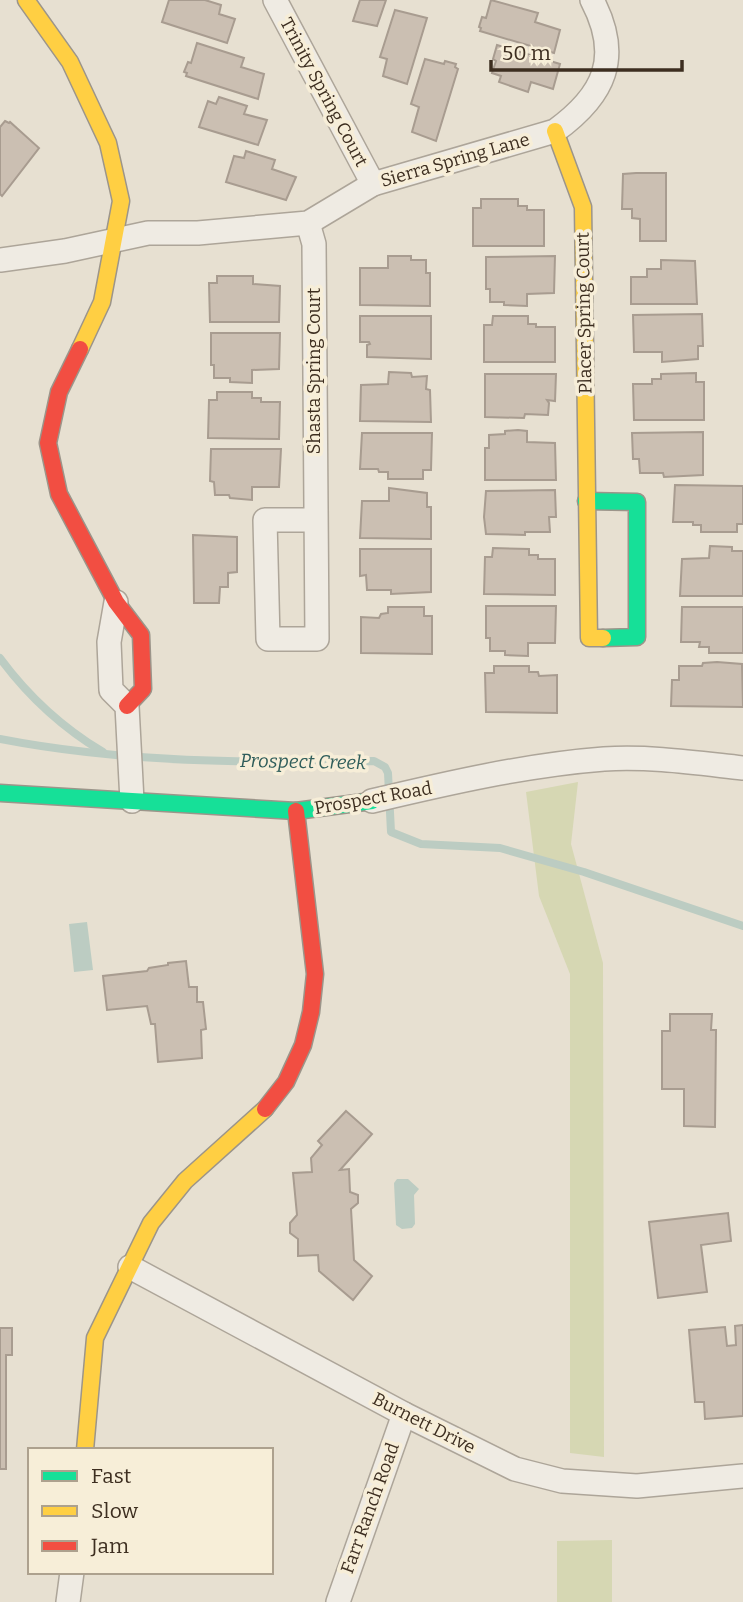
<svg xmlns="http://www.w3.org/2000/svg" width="743" height="1602" viewBox="0 0 743 1602" font-family="Bitter,serif">
<rect width="100%" height="100%" fill="#e7e0d1"/>
<g fill="#d6d7b3">
<polygon points="578,782 571,844 603,963 604,1457 570,1453 570,974 539,896 526,792"/>
<polygon points="612,1540 612,1602 557,1602 557,1541"/>
</g>
<g fill="#bcccc2">
<polygon points="87,922 93,970 74,972 69,924"/>
<polygon points="397,1179 408,1179 419,1189 414,1195 415,1224 412,1228 402,1229 396,1225 394,1183"/>
</g>
<g fill="none" stroke-linecap="round" stroke-linejoin="round">
<g stroke="#bcccc2" stroke-width="8">
<path d="M0,658C28,696 63,728 103,752"/>
<path d="M0,739C123,763 249,763 374,761L385,767L388,773L391,832L421,844L500,848L584,872L743,926"/>
</g>
</g>
<g fill="#cbbfb2" stroke="#a89c90" stroke-width="2">
<polygon points="169,0 205,0 221,5 219,14 235,19 227,43 162,22"/>
<polygon points="360,0 386,0 377,26 353,21"/>
<polygon points="491,0 538,13 535,22 560,30 554,53 480,31 481,28 479,27 482,17 486,18"/>
<polygon points="395,10 427,18 407,84 383,76 387,59 380,57"/>
<polygon points="197,43 244,58 241,67 264,74 258,99 186,76 187,73 184,72 188,62 191,63"/>
<polygon points="497,45 560,64 553,89 531,82 528,92 499,82 501,76 492,73 496,61 493,59"/>
<polygon points="425,59 444,64 445,61 456,64 455,67 458,69 436,141 412,132 419,107 411,104"/>
<polygon points="219,97 247,106 244,114 267,120 258,145 199,127 208,101 216,104"/>
<polygon points="5,121 9,123 10,122 39,148 2,196 0,194 0,127"/>
<polygon points="246,151 275,160 272,169 296,177 286,200 226,182 234,156 244,158"/>
<polygon points="636,173 666,173 666,241 640,241 640,219 632,218 632,209 622,209 623,174"/>
<polygon points="481,199 518,199 518,206 527,206 527,210 544,210 544,246 473,246 473,208 481,208"/>
<polygon points="388,256 411,256 411,260 426,260 426,273 430,273 430,306 360,305 360,268 388,268"/>
<polygon points="555,256 554,293 527,294 527,306 504,305 504,302 490,302 490,289 486,289 486,257"/>
<polygon points="661,260 695,261 697,304 631,304 631,277 647,277 647,269 661,269"/>
<polygon points="217,276 253,276 253,284 280,286 279,322 210,322 209,283 217,283"/>
<polygon points="702,314 703,346 698,346 698,359 662,362 662,352 634,352 633,315"/>
<polygon points="360,316 431,316 431,359 367,357 367,345 370,344 369,342 360,342"/>
<polygon points="493,316 528,316 528,324 536,324 536,327 555,327 555,362 484,362 484,325 492,325"/>
<polygon points="211,333 280,333 279,369 252,370 252,383 230,382 230,378 214,378 214,365 211,365"/>
<polygon points="389,372 411,373 412,377 427,376 426,389 430,390 431,422 360,421 361,385 388,384"/>
<polygon points="696,373 696,382 704,382 704,420 634,420 633,384 652,384 652,379 661,379 661,374"/>
<polygon points="485,374 556,374 555,401 547,400 549,403 548,415 525,414 524,418 485,417"/>
<polygon points="217,392 252,392 252,398 261,398 261,402 280,402 279,439 208,438 209,400 217,400"/>
<polygon points="518,430 527,431 527,442 555,443 556,480 485,480 485,448 489,448 489,435 505,434 505,431"/>
<polygon points="703,432 703,475 664,477 663,473 640,473 639,459 633,459 632,433"/>
<polygon points="362,433 432,433 431,470 423,470 423,479 388,479 388,472 379,472 378,469 360,469"/>
<polygon points="211,449 281,449 279,487 252,487 252,500 230,498 229,495 215,495 214,482 210,481"/>
<polygon points="675,485 743,486 743,524 737,524 737,532 701,532 701,525 693,525 693,522 673,522"/>
<polygon points="389,488 427,493 427,507 431,507 431,539 360,538 362,501 389,501"/>
<polygon points="555,490 556,517 549,517 550,532 525,532 525,535 486,534 484,517 486,491"/>
<polygon points="193,535 237,537 237,572 228,573 228,587 220,587 219,603 194,603"/>
<polygon points="710,546 732,547 732,551 743,551 743,596 680,596 682,559 709,558"/>
<polygon points="493,548 529,549 529,555 538,555 538,559 555,559 555,595 484,594 485,557 492,557"/>
<polygon points="360,549 431,549 431,592 391,594 391,590 367,590 366,575 360,576"/>
<polygon points="486,606 556,606 555,643 528,643 528,656 505,655 505,651 490,651 490,638 486,638"/>
<polygon points="388,607 424,607 424,616 432,616 432,654 361,653 361,617 379,618 381,614 388,613"/>
<polygon points="682,607 743,607 743,653 709,653 709,647 699,647 700,642 681,642"/>
<polygon points="717,662 742,664 743,707 671,706 672,680 679,680 679,666 702,666 703,663"/>
<polygon points="494,666 529,666 529,672 538,672 539,676 557,675 557,713 486,712 485,673 494,673"/>
<polygon points="186,961 189,987 197,987 197,1002 203,1002 206,1029 201,1030 202,1058 158,1062 155,1024 151,1024 147,1006 107,1010 103,976 147,971 149,968 168,965 168,963"/>
<polygon points="670,1014 712,1014 711,1030 716,1030 715,1127 684,1126 684,1089 662,1089 662,1031 670,1031"/>
<polygon points="346,1111 372,1134 340,1170 349,1169 350,1192 358,1195 358,1203 351,1209 354,1260 372,1276 353,1300 319,1271 318,1255 298,1256 298,1239 290,1233 290,1223 297,1215 293,1173 312,1172 311,1158 322,1145 318,1141"/>
<polygon points="728,1213 731,1241 701,1245 707,1292 658,1298 649,1222"/>
<polygon points="743,1325 743,1416 705,1419 704,1402 695,1402 689,1330 725,1327 727,1346 736,1345 735,1326"/>
<polygon points="0,1328 12,1328 12,1355 6,1355 6,1469 0,1469"/>
</g>
<g fill="none" stroke-linecap="round" stroke-linejoin="round">
<defs>
<g id="street">
<polyline points="275,0 373,184"/>
<polyline points="308,223 314,244 317,639 268,639 265,520 314,520"/>
<path d="M0,260L65,251L148,233H198L308,223L373,184L555,131C605,95 622,57 592,0"/>
<polyline points="116,602 109,642 111,690 127,706 132,801"/>
<path d="M372,801C448,783 526,765 604,759C650,756 697,763 743,768"/>
<polyline points="130,1267 404,1414 515,1469 562,1481 637,1486 743,1476"/>
<polyline points="68,1602 72,1572"/>
<polyline points="338,1602 404,1414"/>
</g>
<g id="fast">
<polyline points="586,501 637,502 637,637 603,638"/>
<polyline points="0,793 296,811 372,801"/>
</g>
<g id="slow">
<polyline points="26,0 70,62 108,143 121,201 102,302 80,349"/>
<polyline points="555,131 583,207 589,638 603,638"/>
<polyline points="85,1450 95,1338 151,1223 185,1181 265,1109"/>
</g>
<g id="jam">
<polyline points="80,349 59,392 48,443 59,494 116,602 141,635 143,689 127,706"/>
<polyline points="265,1109 286,1082 303,1045 311,1012 315,974 296,811"/>
</g>
</defs>
<use href="#street" stroke="#ada599" stroke-width="26"/>
<use href="#fast" stroke="#9c958a" stroke-width="19"/>
<use href="#slow" stroke="#9c958a" stroke-width="19"/>
<use href="#jam" stroke="#9c958a" stroke-width="19"/>
<use href="#street" stroke="#efebe3" stroke-width="23"/>
<use href="#fast" stroke="#16e098" stroke-width="16"/>
<use href="#slow" stroke="#ffcf43" stroke-width="16"/>
<use href="#jam" stroke="#f24e42" stroke-width="16"/>
</g>
<g text-anchor="middle" stroke-width="7" stroke-linejoin="round" paint-order="stroke">
<g font-size="18" fill="#3d2e20" stroke="#f7eed8">
<text transform="translate(324 92) rotate(62)" y="6">Trinity Spring Court</text>
<text transform="translate(455 160) rotate(-16)" y="6">Sierra Spring Lane</text>
<text transform="translate(584 313) rotate(-91)" y="6">Placer Spring Court</text>
<text transform="translate(314 371) rotate(-90)" y="6">Shasta Spring Court</text>
<text transform="translate(373 798) rotate(-10)" y="6">Prospect Road</text>
<text transform="translate(424 1423) rotate(27)" y="6">Burnett Drive</text>
<text transform="translate(370 1508) rotate(-70)" y="6">Farr Ranch Road</text>
</g>
<g font-size="19" font-style="italic" fill="#2f5d5a" stroke="#f7eed8">
<text transform="translate(303 761) rotate(1)" y="7">Prospect Creek</text>
</g>
</g>
<rect x="28" y="1448" width="245" height="126" fill="#f7eed8" stroke="#ada18e" stroke-width="2"/>
<rect x="42" y="1471" width="35" height="10" fill="#16e098" stroke="#ada18e" stroke-width="2"/>
<text x="91" y="1483" font-size="21" fill="#3d2e20">Fast</text>
<rect x="42" y="1506" width="35" height="10" fill="#ffcf43" stroke="#ada18e" stroke-width="2"/>
<text x="91" y="1518" font-size="21" fill="#3d2e20">Slow</text>
<rect x="42" y="1541" width="35" height="10" fill="#f24e42" stroke="#ada18e" stroke-width="2"/>
<text x="91" y="1553" font-size="21" fill="#3d2e20">Jam</text>
<path d="M491 60v10h191v-10" fill="none" stroke="#3d2e20" stroke-width="3.5"/>
<text x="502" y="60" font-size="21" fill="#3d2e20" stroke="#f7eed8" stroke-width="5" paint-order="stroke">50 m</text>
</svg>
